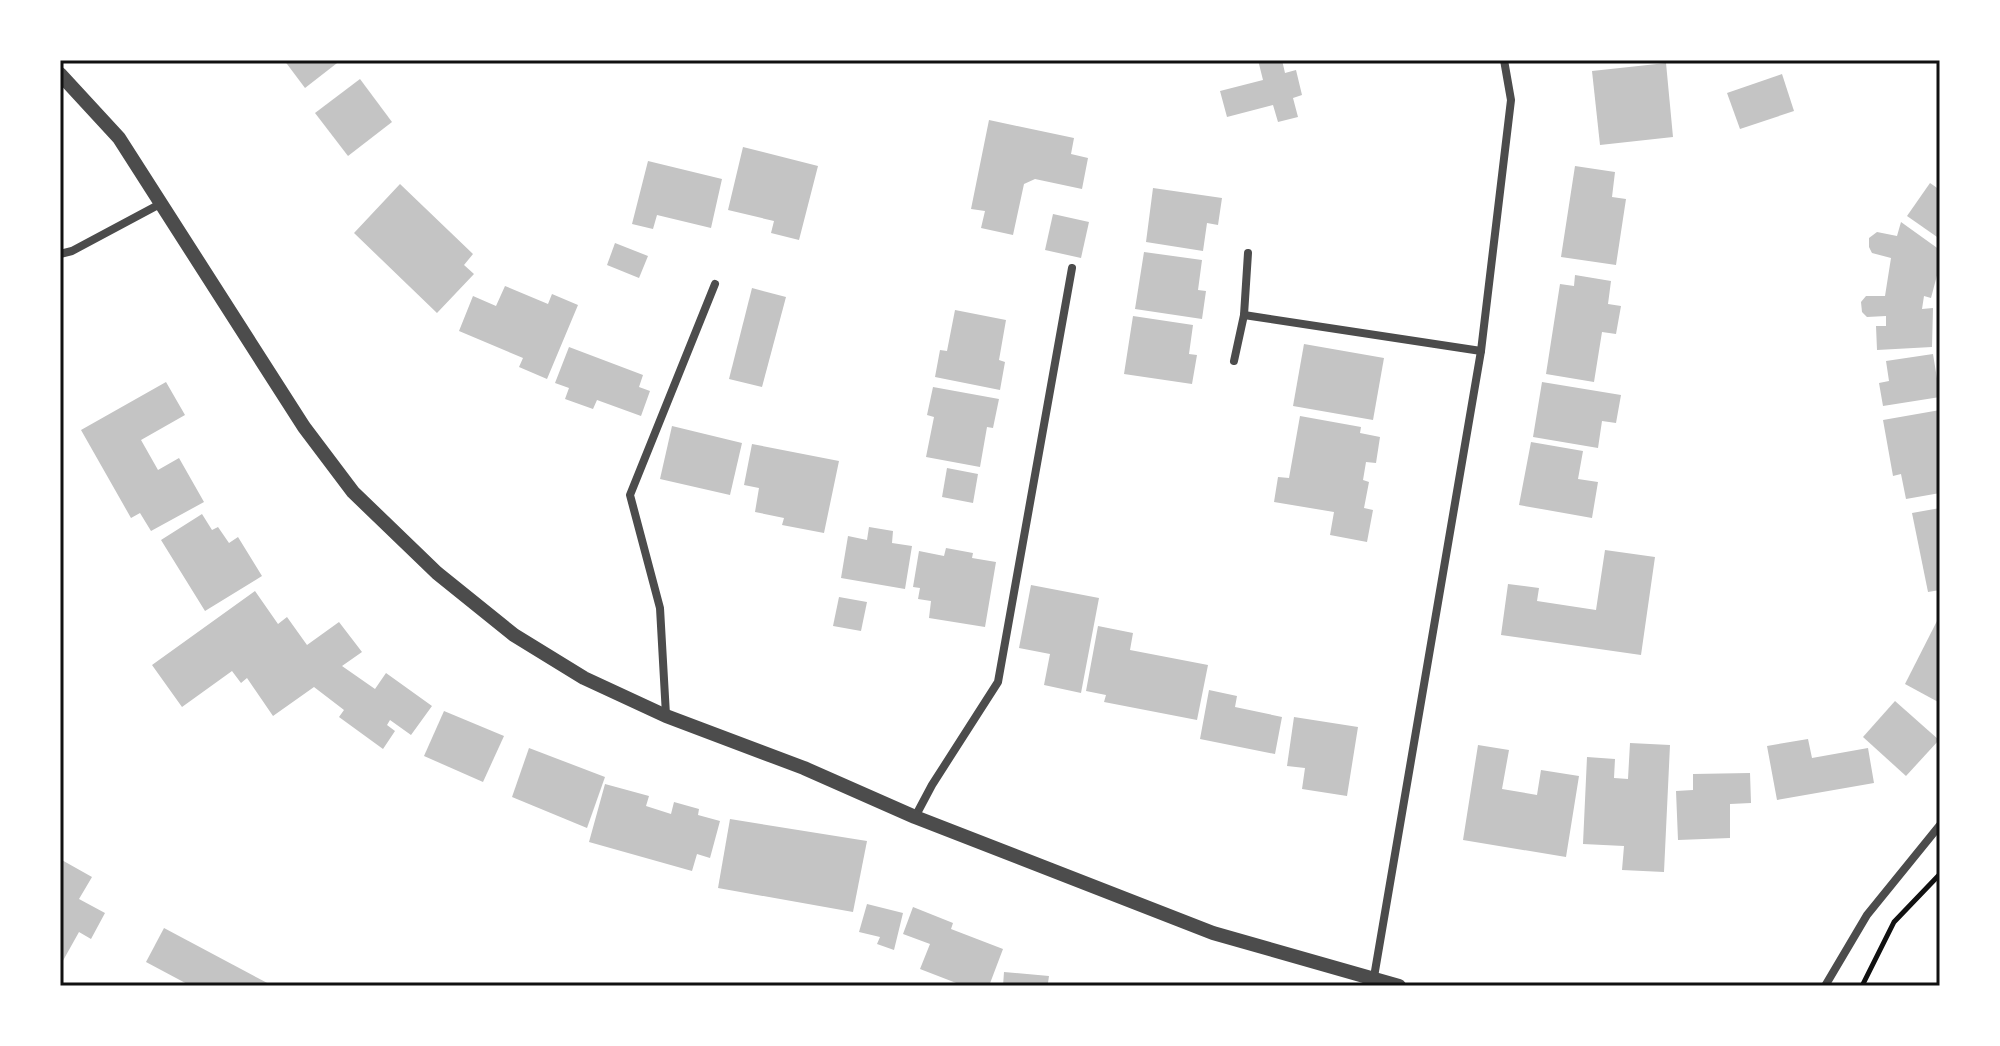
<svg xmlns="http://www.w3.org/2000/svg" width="2000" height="1046" viewBox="0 0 2000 1046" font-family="Karla,sans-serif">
<rect width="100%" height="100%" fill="#fff"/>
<g fill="#c4c4c4">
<polygon points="284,60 341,60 305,88"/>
<polygon points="1258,60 1282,60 1285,73 1296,70 1302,95 1293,98 1298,117 1278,122 1273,105 1227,117 1220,91 1263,80"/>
<polygon points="1666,63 1673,137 1600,145 1592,71"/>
<polygon points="1782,74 1794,111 1740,129 1727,93"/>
<polygon points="360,79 392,122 348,156 315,113"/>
<polygon points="989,120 1074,138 1071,154 1088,158 1082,189 1035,179 1024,184 1013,235 981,228 985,211 971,209"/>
<polygon points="743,147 818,166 799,240 771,233 774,221 728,210"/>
<polygon points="648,161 722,179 711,228 657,215 653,229 632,224"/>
<polygon points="1575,166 1615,172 1612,197 1626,199 1616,265 1561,257"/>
<polygon points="1930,183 1940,190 1940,239 1907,216"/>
<polygon points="400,184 473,254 464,265 474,274 437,313 354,233"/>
<polygon points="1153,188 1222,198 1218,225 1207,223 1203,251 1146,242"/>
<polygon points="1053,214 1089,222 1081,258 1045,250"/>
<polygon points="1901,222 1940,250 1940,264 1931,298 1924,296 1922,309 1933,308 1932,347 1877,350 1876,326 1886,326 1886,316 1867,317 1862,312 1861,302 1866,296 1885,296 1891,258 1872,253 1869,247 1869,238 1877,232 1897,236"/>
<polygon points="615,243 648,256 639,278 607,265"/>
<polygon points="1144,252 1202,260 1198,290 1206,291 1202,319 1135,309"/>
<polygon points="1575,275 1611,281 1608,304 1621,306 1616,334 1602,332 1594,382 1546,374 1560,284 1574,286"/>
<polygon points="505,286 548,304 552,294 578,305 547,379 519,367 523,358 459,331 473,296 496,306"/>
<polygon points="752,288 786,297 762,387 729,379"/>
<polygon points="955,310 1006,320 999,360 1005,362 1000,390 935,377 940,350 947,351"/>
<polygon points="1133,316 1193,325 1189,354 1197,355 1192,384 1124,374"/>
<polygon points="1304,344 1384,358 1373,420 1293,406"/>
<polygon points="569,347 643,375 639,387 650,391 641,416 597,400 593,409 565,399 569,388 555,383"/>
<polygon points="1933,354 1940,397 1883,406 1879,383 1889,381 1886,361"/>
<polygon points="166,382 185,415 141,440 158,470 179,458 204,502 151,531 140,513 131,518 81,430"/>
<polygon points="1542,382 1621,395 1616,423 1602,421 1598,448 1533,437"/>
<polygon points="933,387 999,399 993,428 987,427 980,467 926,457 934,417 927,415"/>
<polygon points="1940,410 1940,493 1906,499 1901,474 1893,476 1883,420"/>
<polygon points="1300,416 1361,427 1360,433 1380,437 1376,463 1366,462 1363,480 1369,482 1364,508 1373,510 1367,542 1330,535 1334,512 1274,502 1278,477 1289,478"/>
<polygon points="672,426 742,443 730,495 660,479"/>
<polygon points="1531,442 1583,451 1578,479 1598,482 1592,518 1519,505"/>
<polygon points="752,444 839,461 824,533 782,525 784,518 755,512 759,488 744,485"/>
<polygon points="947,468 978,474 973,503 942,497"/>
<polygon points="1940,508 1940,590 1928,592 1912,513"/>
<polygon points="202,514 212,530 218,527 229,543 238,537 262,576 205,611 161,540"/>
<polygon points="869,527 893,531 892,543 912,546 905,589 841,578 848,536 867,540"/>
<polygon points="946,548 973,553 972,558 996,562 985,627 929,618 931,601 918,599 920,588 913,587 919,551 944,556"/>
<polygon points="1605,550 1655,557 1641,655 1501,635 1508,584 1539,588 1537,601 1596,610"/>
<polygon points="1031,585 1099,598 1081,693 1044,685 1050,654 1019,648"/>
<polygon points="255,591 278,624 287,617 307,645 339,622 362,652 342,666 375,689 386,673 432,706 411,735 390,720 387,725 395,731 383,749 339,717 344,710 314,687 273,716 247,678 241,683 232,671 182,707 152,665"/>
<polygon points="839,597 867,602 861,631 833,626"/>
<polygon points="1938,619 1940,620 1940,703 1905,684"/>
<polygon points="1098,626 1133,633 1130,650 1208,665 1197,720 1104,702 1106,695 1086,691"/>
<polygon points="1209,690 1237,696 1235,707 1282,717 1275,754 1200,739"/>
<polygon points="1895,701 1939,740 1906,776 1863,737"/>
<polygon points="444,711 504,736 483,782 424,756"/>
<polygon points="1294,717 1358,727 1347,796 1302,789 1305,768 1287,766"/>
<polygon points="1808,739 1812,758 1868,748 1874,783 1777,800 1767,746"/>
<polygon points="1630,743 1670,745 1664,872 1622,870 1624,846 1583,844 1587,757 1615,759 1614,778 1628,779"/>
<polygon points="1478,745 1509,750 1502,789 1537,795 1541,770 1579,776 1566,857 1463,840"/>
<polygon points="529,748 605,777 587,828 512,797"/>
<polygon points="1750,773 1751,803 1730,804 1730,838 1678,840 1676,791 1693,790 1693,774"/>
<polygon points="605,784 649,796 646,806 671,814 674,802 699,809 698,815 720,821 710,858 697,854 692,871 589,842"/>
<polygon points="730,819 867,841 853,912 718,888"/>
<polygon points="60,859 92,877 79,899 105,913 91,939 79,932 60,966"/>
<polygon points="867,904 903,913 894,950 877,944 880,937 859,932"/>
<polygon points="913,907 953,923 951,929 1003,949 989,986 964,986 920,969 930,944 903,934"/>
<polygon points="164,928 273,986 191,986 146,962"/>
<polygon points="1004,972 1049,976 1048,983 1062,984 1061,986 1003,986"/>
</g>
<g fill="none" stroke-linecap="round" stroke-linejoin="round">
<polyline stroke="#111" stroke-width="5" points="1862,986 1894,922 1940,874"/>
<g stroke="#4c4c4c" stroke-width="8">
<polyline points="60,254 72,251 160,204"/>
<polyline points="1244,315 1481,351"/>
<polyline points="1234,361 1244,315 1248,253"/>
<polyline points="666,715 660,608 630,495 715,284"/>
<polyline points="915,817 932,785 998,682 1072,268"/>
<polyline points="1374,977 1481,351 1511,100 1504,60"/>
<polyline points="1825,986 1867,915 1940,825"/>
</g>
<polyline stroke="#4c4c4c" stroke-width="14" points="60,74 119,138 304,427 353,492 437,573 514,635 584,678 666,716 804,768 915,817 1213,933 1399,986"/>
</g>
<rect width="2000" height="1046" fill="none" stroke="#ffffff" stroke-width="124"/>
<rect x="62" y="62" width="1876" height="922" fill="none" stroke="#111" stroke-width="3"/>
</svg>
